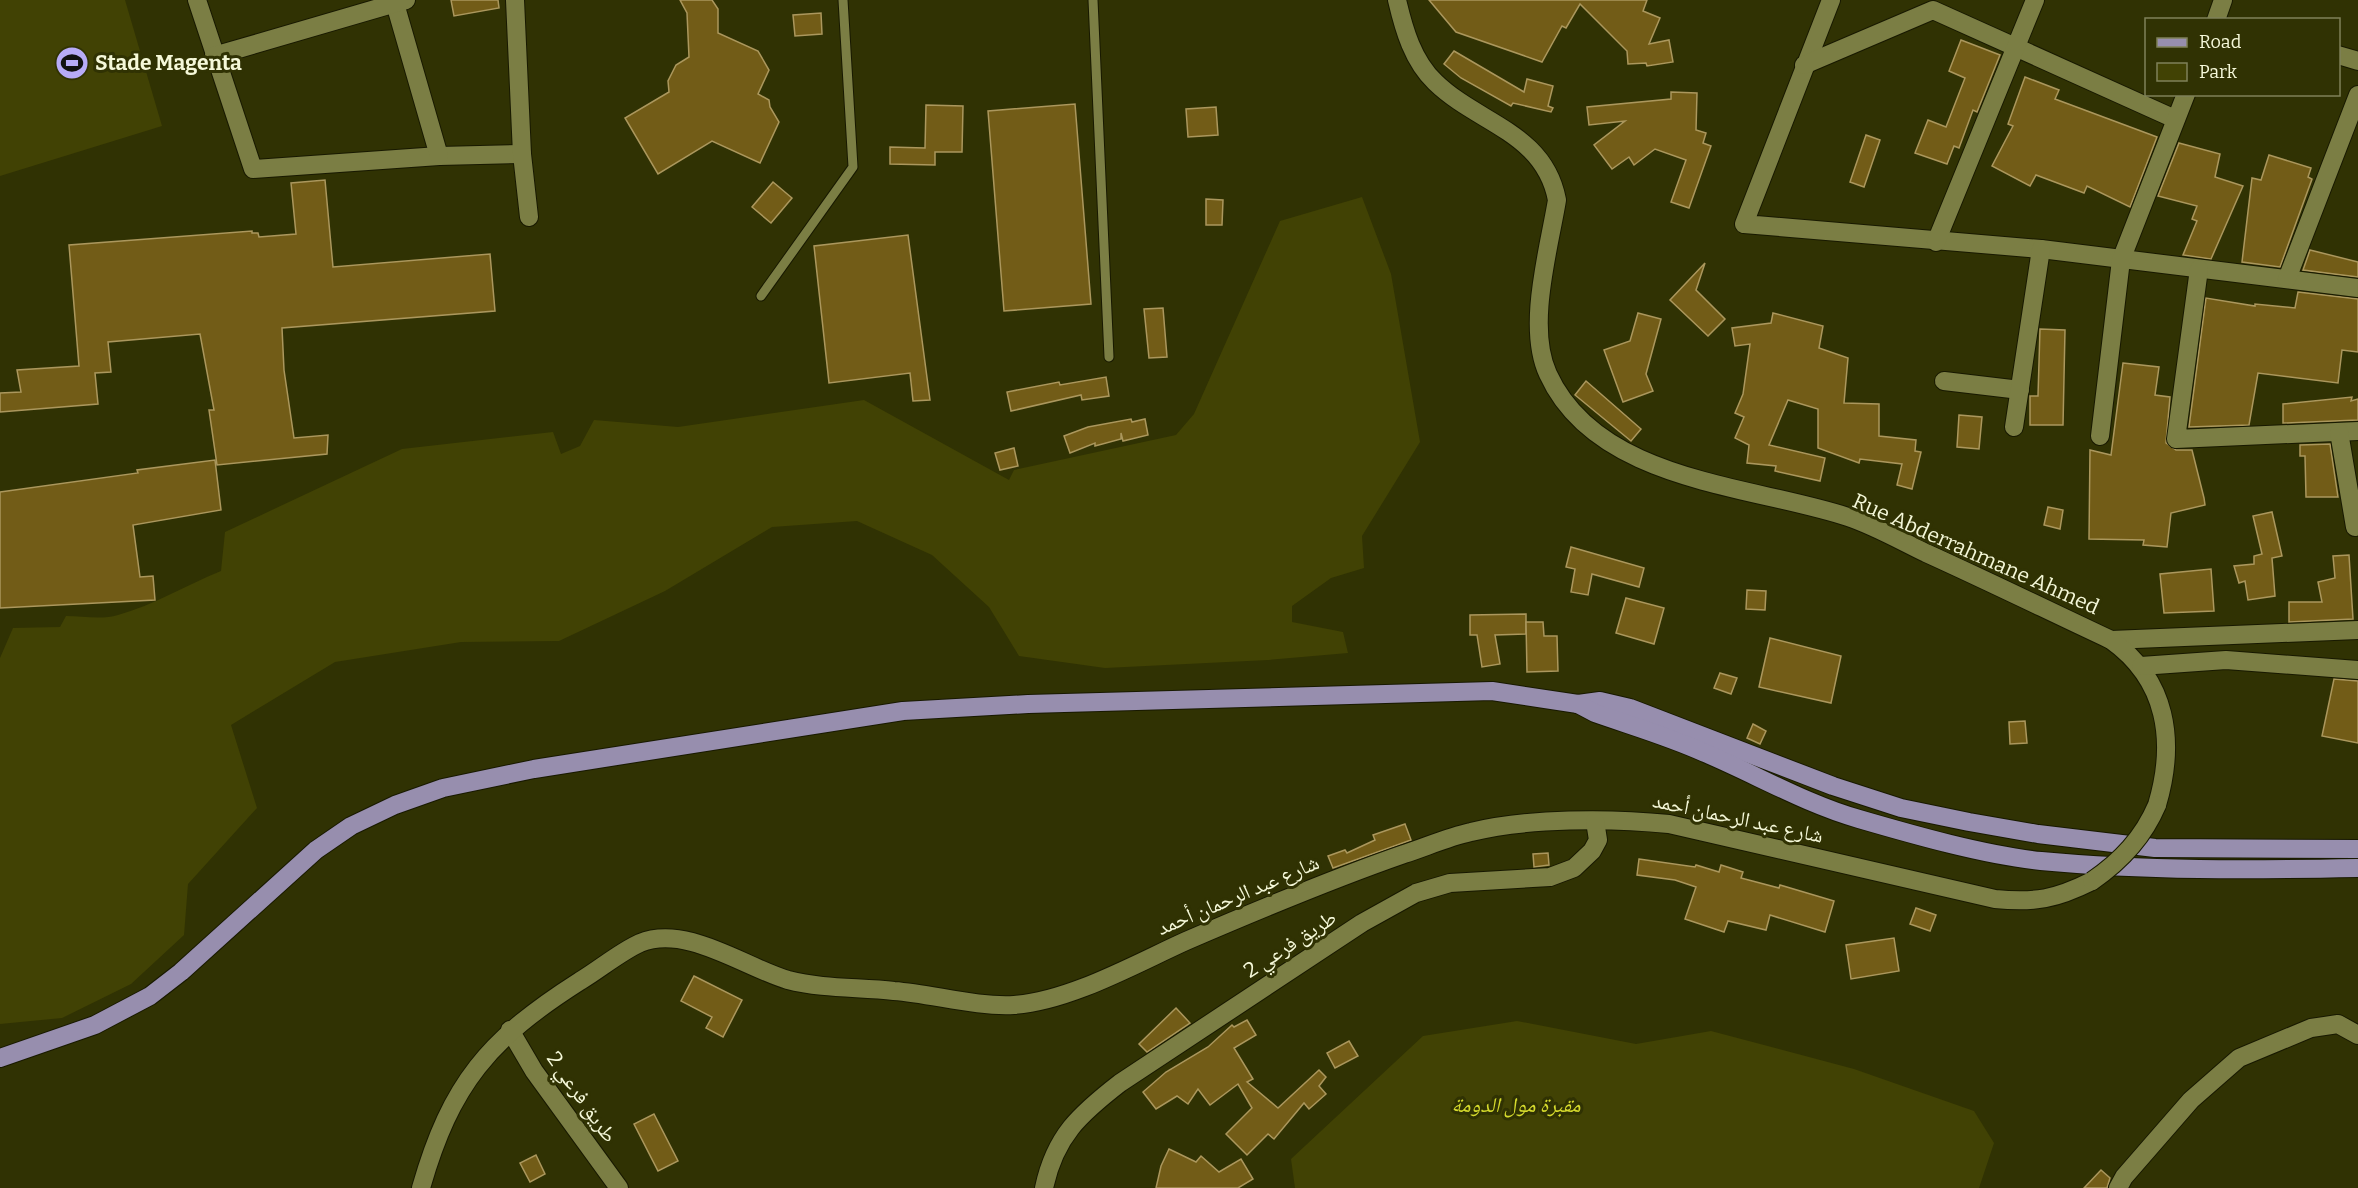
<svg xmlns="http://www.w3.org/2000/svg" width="2358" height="1188" viewBox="0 0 2358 1188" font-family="Bitter,'Noto Naskh Arabic',serif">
<rect width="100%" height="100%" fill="#303203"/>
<g fill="#414204">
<polygon points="0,0 125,0 162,126 0,176"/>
<path d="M1362,197L1391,274L1420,442L1362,536L1364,568L1331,578L1292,606V622L1343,632L1348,653L1268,660L1105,668L1019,656L989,607L932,555L857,521L772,527L665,591L559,641L461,642L335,662L231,725L257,808L188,884L184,935L131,984L62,1018L0,1024V658L13,628L60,627L66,616C82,616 102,620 118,615C154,605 186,585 221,571L225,532L402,449L553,432L561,454L580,446L594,420L678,427L864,400L1009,480L1014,470L1176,435L1194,414L1280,221Z"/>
<polygon points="1517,1021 1636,1044 1711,1031 1854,1069 1974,1111 1994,1143 1979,1188 1295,1188 1291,1159 1423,1036"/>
</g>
<g fill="#725c17" stroke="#ab975d" stroke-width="1.5">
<polygon points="451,0 498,0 499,8 454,16"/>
<polygon points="680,0 712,0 718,9 718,33 758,51 769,70 758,94 769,100 770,107 779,122 760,163 712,141 658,174 625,118 669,92 668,81 676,65 689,57 687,13"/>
<polygon points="1429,0 1647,0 1643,11 1660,18 1649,44 1669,40 1673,62 1647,66 1646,63 1628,64 1627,51 1580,4 1566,28 1562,26 1542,62 1456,32"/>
<polygon points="821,13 822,34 795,36 793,15"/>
<polygon points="1961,40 2000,55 1977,112 1973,110 1959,148 1954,146 1947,164 1915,153 1928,120 1946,127 1965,78 1949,71"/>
<polygon points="1454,51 1524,92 1527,79 1553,86 1548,106 1553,108 1551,112 1513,103 1511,106 1461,78 1444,64"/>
<polygon points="2025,77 2059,90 2055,99 2157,137 2130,207 2087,186 2084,193 2036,175 2030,186 1992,166 2013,126 2008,124"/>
<polygon points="1671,92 1697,93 1696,130 1706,133 1703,143 1711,146 1689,208 1671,202 1686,160 1655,149 1634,165 1629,157 1612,169 1594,145 1625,121 1589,125 1587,107 1671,99"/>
<polygon points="1075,104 1091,304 1004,311 988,111"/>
<polygon points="926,105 963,106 962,152 935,152 935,165 890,164 890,147 925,148"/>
<polygon points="1216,107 1218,135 1188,137 1186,109"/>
<polygon points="1866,135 1880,140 1864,187 1850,182"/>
<polygon points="2179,143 2220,154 2215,177 2243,186 2211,259 2183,255 2197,221 2192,219 2197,206 2158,196"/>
<polygon points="2269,155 2311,168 2308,177 2312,179 2280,267 2242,262 2252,178 2261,180"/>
<polygon points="325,180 333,267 490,254 495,311 282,328 284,370 294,438 328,435 327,454 217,465 209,410 214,410 200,334 108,342 111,372 95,373 98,404 0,412 0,393 21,392 17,370 79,366 69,245 252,231 252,233 258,233 259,237 296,234 291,183"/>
<polygon points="773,182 792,198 771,223 752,207"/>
<polygon points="1206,199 1223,200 1222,225 1206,225"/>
<polygon points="908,235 930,400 913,401 910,373 829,383 814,246"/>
<polygon points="2310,250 2358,262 2358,277 2303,270"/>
<polygon points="1705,263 1696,290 1725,319 1708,336 1670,300"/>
<polygon points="2298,292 2358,299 2358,352 2342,350 2338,383 2258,373 2249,425 2189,427 2206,298 2255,306 2255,304 2295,308"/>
<polygon points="1163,308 1167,357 1149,358 1144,309"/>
<polygon points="1638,313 1661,319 1646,374 1653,391 1623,402 1604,350 1630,341"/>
<polygon points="1773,313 1823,326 1819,348 1848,358 1844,403 1879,404 1879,436 1916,440 1915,451 1921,452 1912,489 1897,485 1902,464 1860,459 1859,463 1818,448 1818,409 1788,400 1769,445 1825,458 1820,481 1775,471 1776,466 1747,463 1749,445 1735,438 1744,417 1735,413 1743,394 1750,344 1735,346 1732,328 1771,323"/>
<polygon points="2040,329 2065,330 2063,425 2030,425 2030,396 2038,396"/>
<polygon points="2123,363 2159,367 2155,395 2170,397 2166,443 2176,450 2192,450 2204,498 2205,505 2171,513 2167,547 2143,545 2144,540 2089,539 2090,450 2111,455"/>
<polygon points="1106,377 1109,396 1082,400 1081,395 1011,411 1007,392 1059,382 1060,385"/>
<polygon points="1586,381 1641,429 1631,441 1575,395"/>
<polygon points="2352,397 2351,401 2358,399 2358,420 2283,423 2283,404"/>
<polygon points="1959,415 1982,417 1979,449 1957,447"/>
<polygon points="1131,419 1132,422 1145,419 1148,435 1123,441 1121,433 1121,439 1095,446 1095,443 1070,453 1064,436 1088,427"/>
<polygon points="2330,444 2338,497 2306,497 2305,456 2300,456 2300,445"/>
<polygon points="1014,448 1018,466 1000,470 995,453"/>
<polygon points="215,460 221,510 133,525 140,577 153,576 155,600 0,608 0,492 138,473 137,470"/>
<polygon points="2048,507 2063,510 2060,529 2044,525"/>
<polygon points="2272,512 2282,556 2272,558 2275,596 2248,600 2245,581 2239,583 2234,566 2254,564 2254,556 2262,554 2253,516"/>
<polygon points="1571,547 1644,568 1639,587 1592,574 1588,595 1571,592 1575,569 1566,567"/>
<polygon points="2349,555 2353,619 2289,622 2289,602 2322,602 2318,582 2335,578 2333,556"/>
<polygon points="2211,569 2214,611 2164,613 2160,574"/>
<polygon points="1747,590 1766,591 1765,610 1746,609"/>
<polygon points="1626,598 1664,608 1654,644 1616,633"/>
<polygon points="1526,614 1526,634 1495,635 1500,664 1482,667 1477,635 1470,635 1470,615"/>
<polygon points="1526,622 1543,622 1544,636 1557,636 1558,671 1527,672"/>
<polygon points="1770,638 1841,656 1831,703 1759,687"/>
<polygon points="1720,673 1737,678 1731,694 1714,688"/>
<polygon points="2334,679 2358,681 2358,743 2322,736"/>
<polygon points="2025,721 2027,743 2010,744 2009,722"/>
<polygon points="1753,724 1766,731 1760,744 1747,738"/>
<polygon points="1405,824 1411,840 1333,868 1328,856 1345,850 1347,853 1375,840 1373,835"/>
<polygon points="1548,853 1549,865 1534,867 1533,854"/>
<polygon points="1639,859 1695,867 1696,865 1719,872 1721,865 1743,872 1741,878 1779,888 1780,885 1834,901 1825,932 1770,915 1766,930 1728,921 1724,932 1685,919 1696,887 1675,880 1637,875"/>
<polygon points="1916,908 1936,915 1930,931 1910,924"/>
<polygon points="1894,938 1899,971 1851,979 1846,945"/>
<polygon points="694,976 742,1000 723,1037 706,1028 712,1017 681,1001"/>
<polygon points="1176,1008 1190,1023 1147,1052 1139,1044"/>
<polygon points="1247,1020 1256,1035 1234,1048 1253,1079 1247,1082 1278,1108 1319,1070 1326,1077 1319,1086 1326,1094 1309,1109 1304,1103 1274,1139 1268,1134 1247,1155 1226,1134 1252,1108 1238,1084 1210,1105 1198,1089 1188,1104 1177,1096 1156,1109 1143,1092 1166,1072 1208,1047 1232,1025 1234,1027"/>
<polygon points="1349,1041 1358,1056 1335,1068 1327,1053"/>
<polygon points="654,1114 678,1161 658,1171 634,1124"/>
<polygon points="1169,1149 1196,1162 1201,1156 1219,1172 1241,1159 1253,1179 1238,1188 1156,1188 1161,1166"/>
<polygon points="536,1155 545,1174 530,1182 520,1163"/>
<polygon points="2101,1170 2110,1178 2107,1188 2084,1188"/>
</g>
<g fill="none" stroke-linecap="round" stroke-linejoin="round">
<defs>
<g id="service">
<polyline points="1093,0 1109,357"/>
<polyline points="761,296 853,167 843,0"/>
</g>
<g id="minor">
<polyline points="197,0 253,169 439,156 522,154"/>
<polyline points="394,0 439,156"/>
<polyline points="515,0 522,154 529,217"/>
<polyline points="1831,0 1744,224 2041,249 2358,288"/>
<polyline points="2216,20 2223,0"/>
<polyline points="2338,55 2358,61"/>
<polyline points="214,56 406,0"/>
<polyline points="1804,65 1933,10 2175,119"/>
<polyline points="1936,242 2035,0"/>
<polyline points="2199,269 2176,439 2358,431"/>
<polyline points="2287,279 2358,95"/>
<polyline points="1944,381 2020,390"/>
<polyline points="2014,427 2041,249"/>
<polyline points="2339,432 2355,527"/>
<polyline points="2100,436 2121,260 2186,94"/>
<polyline points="510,1030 534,1071 619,1188"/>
<polyline points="2118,1188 2124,1177 2191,1100 2239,1058 2311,1028 2338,1024 2358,1035"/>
</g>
<polyline id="tertiary" points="2111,640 2358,630"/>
<g id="secondary">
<path d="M1397,0C1404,30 1413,61 1435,82C1478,124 1544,132 1557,200C1549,249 1526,327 1548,374C1597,482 1751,485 1848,517C1875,526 1901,541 1926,553C1988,581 2049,611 2111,640C2167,680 2176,741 2157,805"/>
<polyline points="2141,666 2226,660 2358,670"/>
<path d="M421,1188C451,1083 489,1039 580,981C600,969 620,952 640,943C686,924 744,967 788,980C823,989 859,987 894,991C933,994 975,1007 1014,1005C1070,1001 1135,964 1186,941C1258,910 1329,880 1404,854C1426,847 1448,837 1471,832C1528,818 1610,818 1669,824L1995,899C2035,903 2056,899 2092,881"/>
<path d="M1044,1188C1055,1136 1080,1114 1120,1083L1362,923L1416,893L1450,883L1550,877L1574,868L1592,851L1598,840L1595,821"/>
</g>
<g id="primary">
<polyline points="1578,704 1600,701 1630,708 1833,786 1901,808 1969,822 2038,834 2155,848 2358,849"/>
<path d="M0,1058L95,1025L150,996L181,972L316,850L351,826L395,805L443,788L534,769L903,711L1028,704L1492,691L1578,704L1595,713C1632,726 1670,737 1705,753C1757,775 1806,804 1859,819C1914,835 1984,855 2041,861C2146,871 2252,870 2358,868"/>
</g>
</defs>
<use href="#service" stroke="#181900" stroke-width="11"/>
<use href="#minor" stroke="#181900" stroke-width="20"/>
<use href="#tertiary" stroke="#181900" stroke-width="20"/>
<use href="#secondary" stroke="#181900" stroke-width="20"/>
<use href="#primary" stroke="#181900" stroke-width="20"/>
<use href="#service" stroke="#7b7e44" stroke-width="9"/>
<use href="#minor" stroke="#7b7e44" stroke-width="18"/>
<use href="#tertiary" stroke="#7b7e44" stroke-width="18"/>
<use href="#secondary" stroke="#7b7e44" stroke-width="18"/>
<use href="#primary" stroke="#978eae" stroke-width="18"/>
<defs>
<path id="secondary-bridge" d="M2092,881C2121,861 2143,838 2157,805"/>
</defs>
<use href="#secondary-bridge" stroke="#181900" stroke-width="20" stroke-linecap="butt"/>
<use href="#secondary-bridge" stroke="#7b7e44" stroke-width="18"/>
</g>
<defs>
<symbol id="stadium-disc" viewBox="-11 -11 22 22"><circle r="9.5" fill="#b7abf7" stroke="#303203"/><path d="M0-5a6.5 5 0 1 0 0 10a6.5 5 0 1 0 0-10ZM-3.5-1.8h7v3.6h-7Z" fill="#111"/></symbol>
</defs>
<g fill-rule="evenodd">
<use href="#stadium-disc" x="53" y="44" width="38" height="38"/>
</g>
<g text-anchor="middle" stroke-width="6" stroke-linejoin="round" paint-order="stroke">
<g font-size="21" font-weight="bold" fill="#f5f8d9" stroke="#303203" text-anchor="start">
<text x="95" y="70">Stade Magenta</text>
</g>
<g font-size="21" fill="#f5f8d9" stroke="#303203">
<text transform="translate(1976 554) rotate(24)" y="7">Rue Abderrahmane Ahmed</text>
<text transform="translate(1738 818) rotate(12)" y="7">شارع عبد الرحمان أحمد</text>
<text transform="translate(1238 895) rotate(-23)" y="7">شارع عبد الرحمان أحمد</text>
<text transform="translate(1290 944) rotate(-33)" y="7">طريق فرعي 2</text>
<text transform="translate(582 1097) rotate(55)" y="7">طريق فرعي 2</text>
</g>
<g font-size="21" font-style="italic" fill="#d6db2d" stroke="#303203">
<text x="1516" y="1112">مقبرة مول الدومة</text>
</g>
</g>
<rect x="2145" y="18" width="195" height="78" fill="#303203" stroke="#7f8159" stroke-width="1.5"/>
<rect x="2157" y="38" width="30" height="9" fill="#978eae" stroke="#7f8159" stroke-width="1.5"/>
<text x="2199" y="48" font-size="18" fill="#f5f8d9">Road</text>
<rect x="2157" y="63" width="30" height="18" fill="#414204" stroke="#7f8159" stroke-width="1.5"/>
<text x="2199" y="78" font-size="18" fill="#f5f8d9">Park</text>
</svg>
